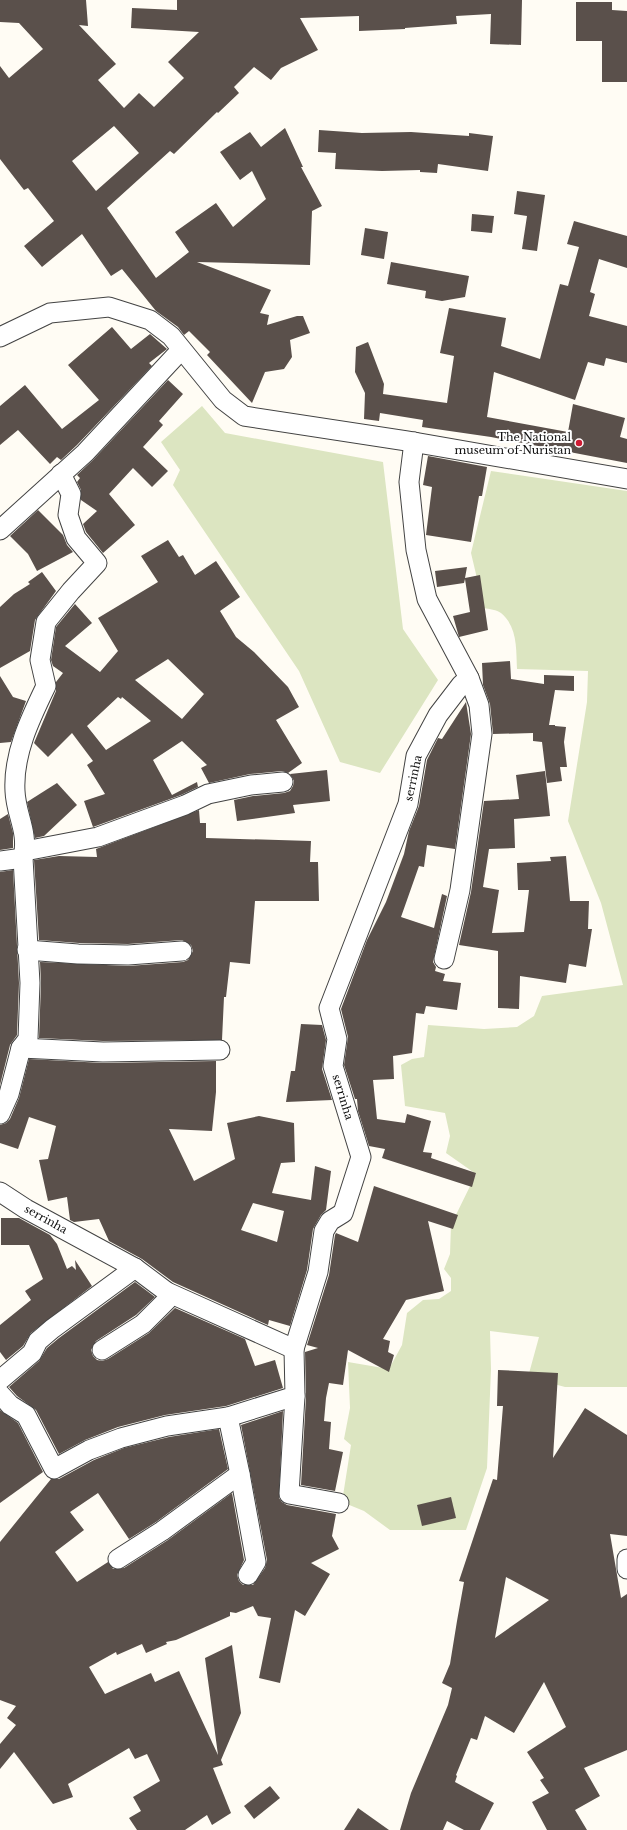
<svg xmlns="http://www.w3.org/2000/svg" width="627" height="1830" viewBox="0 0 627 1830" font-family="'Libre Baskerville',serif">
<rect width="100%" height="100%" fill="#fffcf4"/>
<g fill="#dce5c1">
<polygon points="202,406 225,433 383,462 403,629 438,680 380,773 340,762 299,671 173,485 180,470 161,442"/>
<path d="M491,471L627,491V1387H565L528,1377L539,1337L490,1331L491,1369L487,1468L466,1530H390L364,1511L342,1502L351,1445L344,1439L350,1408L348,1362L389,1369L402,1345L407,1313L423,1300L439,1299L451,1291V1278L444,1269L450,1254L451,1225L476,1174L446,1153L450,1136L445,1113L405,1106L401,1065L412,1059L424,1057L428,1025L484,1029L517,1027L534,1016L542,996L623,985L601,903L568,821L587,702L588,671L517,669C516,650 518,627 501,613C497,610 489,609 484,608L471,553Z"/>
</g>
<g fill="#5a504b" fill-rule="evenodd">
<path d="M0,0H86L88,26L79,25L116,64L98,80L124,108L139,93L154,107L184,78L168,62L199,32L131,28L132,8L177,10V0H522L521,45L490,44L491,14L456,16L457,24L405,28V29L359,31V16L300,18L318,50L281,68L271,80L254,67L234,87L239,93L218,113L217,112L174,154L170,151L107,208L156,278L189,252L175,232L216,203L233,227L266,199L252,171L240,180L220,152L250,132L261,147L285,128L303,167H301L322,206L312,211L310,265L197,262L271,290L260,313L269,315L267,325L297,316H303L310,333L290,340L292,357L284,369L265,372L252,403L207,355L210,352L189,331L184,335L178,327L156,311L122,269L111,276L82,234L42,267L24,246L54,221L28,188L24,190L0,159V66L9,78L43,49L19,23L0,22ZM114,126L139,153L96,191L72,161Z"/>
<polygon points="576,2 612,2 612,10 627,11 627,82 602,82 602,41 576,41"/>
<polygon points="319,130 362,133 411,132 469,136 469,133 493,136 488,171 438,164 437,173 420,172 420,170 382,171 335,169 336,153 318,152"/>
<polygon points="517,191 545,195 537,251 522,249 527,216 514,214"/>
<polygon points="472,214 494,216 492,233 471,231"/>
<polygon points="574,221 627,236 627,268 599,259 590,292 595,294 589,316 627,326 627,363 606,358 604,366 588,362 575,400 494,372 487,417 568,432 573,404 625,418 620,437 627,439 627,463 491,437 422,427 423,420 380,413 379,421 364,419 365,393 355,372 356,347 368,342 384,384 383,394 447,403 454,356 440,353 449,308 506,318 501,346 540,359 560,284 568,286 579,247 567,244"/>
<polygon points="365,228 388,232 384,259 361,255"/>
<polygon points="391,262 469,276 465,297 442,301 425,298 426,291 387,284"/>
<polygon points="112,327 131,349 150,334 167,349 149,363 152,366 77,445 61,460 57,457 50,464 18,430 0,445 0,406 25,385 62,429 99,400 68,365"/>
<polygon points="168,380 183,394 159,421 163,425 143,447 168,471 152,487 133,468 109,494 135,525 103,553 86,532 83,524 97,511 81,500 81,490 77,482 80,478 77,475 93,460"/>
<polygon points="428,456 487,467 482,496 479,496 471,542 426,535 432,487 423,485"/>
<polygon points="38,510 63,535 67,545 73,552 37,571 28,554 10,536"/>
<path d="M168,540L179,557L183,555L195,575L216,561L240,597L220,611L236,637L254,652L288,687L299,707L276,720L302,763L288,773L282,771L250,774L209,783L201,768L207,765L182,741L153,760L172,795L197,782L198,787L181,795L93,827L84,801L105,794L87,765L93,761L72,733L48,757L34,743L56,691V682L63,673L53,666L51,660L56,627L75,604L92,623L65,646L100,672L118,651L98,618L158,582L141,556ZM168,659L204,694L182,719L135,680ZM118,697L121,699L122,697L151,721L106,750L87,726Z"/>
<polygon points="467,567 465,578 480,575 488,630 459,637 453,616 470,612 465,579 464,583 437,587 435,571"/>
<polygon points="42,572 56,591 35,620 30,651 0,668 0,607 14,594 30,584 28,582"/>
<polygon points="510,661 511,679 544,684 544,675 574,676 574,691 555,690 549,725 555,725 555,726 566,727 564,742 567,767 560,767 562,781 547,783 542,742 533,741 533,733 493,734 490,704 483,685 482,663"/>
<polygon points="0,676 13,697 26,701 11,742 0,743"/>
<polygon points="466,702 471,734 455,849 427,845 424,867 419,866 401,917 434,928 442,894 447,896 433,962 436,967 435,971 445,974 443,981 461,983 457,1010 426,1006 424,1014 416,1013 412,1053 393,1056 394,1079 373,1080 377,1119 405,1123 407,1114 431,1121 423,1152 432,1153 431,1158 476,1173 472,1187 382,1158 385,1149 369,1146 358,1111 357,1099 355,1099 344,1065 348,1037 341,1009 367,940 386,902 404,854 409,831 419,806 427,760 438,738 442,739"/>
<polygon points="327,770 330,801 293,805 295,813 237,821 234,800 253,796 284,793 290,791 293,786 294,781 290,774"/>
<polygon points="545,771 550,816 514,819 515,848 489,849 483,887 499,890 492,933 524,932 529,890 518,890 517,863 551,861 550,857 566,856 570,901 589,901 588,929 592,929 586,967 569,964 566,983 520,976 519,1009 498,1008 498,951 459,945 471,892 484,801 519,799 516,775"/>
<polygon points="57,783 77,805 44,836 35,838 27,802"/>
<polygon points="199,810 200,823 206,823 206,838 311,841 310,862 318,862 319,901 255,901 250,964 230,962 226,997 224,997 222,1040 103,1041 39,1038 41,983 40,962 128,966 183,962 188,960 193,951 191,945 182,940 128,944 79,943 39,940 34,860 59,856 97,857 96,849"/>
<polygon points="8,814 13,833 13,848 0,850 0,819"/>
<polygon points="13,870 19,983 17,1035 10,1045 0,1085 0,872"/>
<polygon points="301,1024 322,1025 326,1040 322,1069 332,1100 286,1102 291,1071 295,1071"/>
<path d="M29,1059L103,1063L216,1061V1092L212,1131L169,1129L194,1181L235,1159L227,1123L259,1116L294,1123L295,1162L281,1163L272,1193L311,1200L315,1166L331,1171L326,1210L321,1215L313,1229L307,1270L290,1326L269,1320L268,1325L173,1282L142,1259L109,1241L99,1219L74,1222L70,1220L67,1197L48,1201L39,1160L48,1159L56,1126L29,1117L18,1149L0,1143V1125L6,1123L10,1119L19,1098ZM253,1203L284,1211L277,1242L241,1230Z"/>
<polygon points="374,1186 458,1215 453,1229 428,1221 444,1291 406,1300 383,1339 390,1341 388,1352 394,1355 389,1372 348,1350 343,1385 329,1383 326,1398 324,1421 331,1422 329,1449 343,1452 335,1491 301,1485 306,1397 305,1352 318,1348 307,1345 329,1275 335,1235 336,1233 358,1242"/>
<polygon points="1,1218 19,1218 50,1235 57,1244 67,1269 72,1266 76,1270 75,1260 92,1286 31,1333 23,1346 6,1360 0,1352 0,1325 31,1300 25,1291 43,1279 29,1245 1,1245"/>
<polygon points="135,1282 155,1297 136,1315 96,1341 91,1350 93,1356 97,1360 102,1361 108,1359 149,1333 175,1308 245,1339 255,1366 275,1360 283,1388 226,1406 165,1415 118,1427 85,1440 59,1454 36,1410 17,1396 9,1387 39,1361 47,1348 59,1338"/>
<path d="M498,1370L558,1373L553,1458L585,1408L627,1435V1536L610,1534L621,1598L627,1594V1750L584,1768L600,1796L575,1810L587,1830H547L532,1802L549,1793L540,1780L544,1778L527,1752L566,1727L544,1682L514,1733L485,1716L477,1740L471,1738L456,1775L457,1776L455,1782L494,1803L480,1830H464L447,1821L443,1830H400L411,1793L448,1705L452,1688L442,1683L450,1664L457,1621L464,1582L459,1581L493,1479L497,1480L503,1406H497ZM506,1577L549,1600L495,1638Z"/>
<polygon points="0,1410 18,1423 43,1472 0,1503"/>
<polygon points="283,1411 279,1498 282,1502 287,1505 336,1514 332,1536 339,1549 311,1563 330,1574 305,1616 295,1610 280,1683 259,1678 271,1618 258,1616 253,1606 236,1613 230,1612 230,1616 176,1640 166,1642 167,1644 146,1653 142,1644 117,1655 116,1652 89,1667 105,1694 151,1673 155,1682 179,1671 218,1755 205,1658 232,1645 241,1713 221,1760 223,1765 213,1768 231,1813 212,1825 207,1815 185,1830 137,1830 129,1818 141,1811 133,1797 160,1781 147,1754 135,1759 129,1748 68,1784 73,1797 53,1804 14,1752 0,1769 0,1744 16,1725 7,1718 16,1706 0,1700 0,1542 51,1479 59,1479 94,1460 124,1448 169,1437 219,1429 228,1469 156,1522 129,1539 98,1493 70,1512 84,1530 55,1552 77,1582 108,1562 113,1569 124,1568 168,1540 232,1493 244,1560 237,1575 239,1581 243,1585 253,1585 265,1568 267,1560 241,1425"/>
<polygon points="451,1497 456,1518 422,1526 417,1505"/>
<polygon points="270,1786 280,1798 254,1819 244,1806"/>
<polygon points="358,1808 389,1830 344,1830"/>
</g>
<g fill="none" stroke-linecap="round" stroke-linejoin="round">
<defs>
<g id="street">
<polyline points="0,337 50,313 109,307 150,320 171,336 223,400 244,416 407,441 627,479"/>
<polyline points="0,530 85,453 181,350"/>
<polyline points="25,851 98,837 185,805 208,794 251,785 283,782"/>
<polyline points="0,861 23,858"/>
<polyline points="27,950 78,954 128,955 182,951"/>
<polyline points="444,959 460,890 482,734 479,705 469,678"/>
<polyline points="21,1048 103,1052 220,1050"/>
<path d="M0,1114L9,1094L21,1048L28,1039L30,983L23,858C29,831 16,816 15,791C13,754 30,719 46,686L40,660L46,622L71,591L97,563L76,538L68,515L71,494L61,474"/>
<polyline points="0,1192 26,1209 135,1268 167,1292 294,1349 318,1272 324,1231 330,1221 343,1213 361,1157 333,1066 337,1039 329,1008 408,804 416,756 438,715 461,685 469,678 427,599 416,550 409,482 414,442"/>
<polyline points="102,1350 143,1324 167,1300 167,1292"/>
<polyline points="0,1380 32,1353 38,1341 52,1329 135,1268"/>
<polyline points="0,1394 10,1405 26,1415 54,1469 89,1450 121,1438 167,1426 228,1417 295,1396 294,1349"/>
<polyline points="295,1396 289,1494 339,1503"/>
<polyline points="228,1417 240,1474 256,1562 248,1575"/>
<polyline points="118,1559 162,1531 240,1474"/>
<polyline points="627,1559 627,1569"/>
</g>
</defs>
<use href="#street" stroke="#434343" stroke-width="21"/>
<use href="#street" stroke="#fff" stroke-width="19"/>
</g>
<circle fill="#ce1b33" stroke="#fff" stroke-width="1.5" cx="579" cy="443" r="4"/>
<g text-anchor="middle" stroke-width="4" stroke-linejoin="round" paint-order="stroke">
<g font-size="11" fill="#101010" stroke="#fff" text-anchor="end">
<text x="571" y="441">The National<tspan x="571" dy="13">museum of Nuristan</tspan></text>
</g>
<g font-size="11" fill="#101010" stroke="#fff">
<text transform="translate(413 778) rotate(-78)" y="4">serrinha</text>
<text transform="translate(343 1097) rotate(73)" y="4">serrinha</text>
<text transform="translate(46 1219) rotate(29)" y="4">serrinha</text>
</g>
</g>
</svg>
